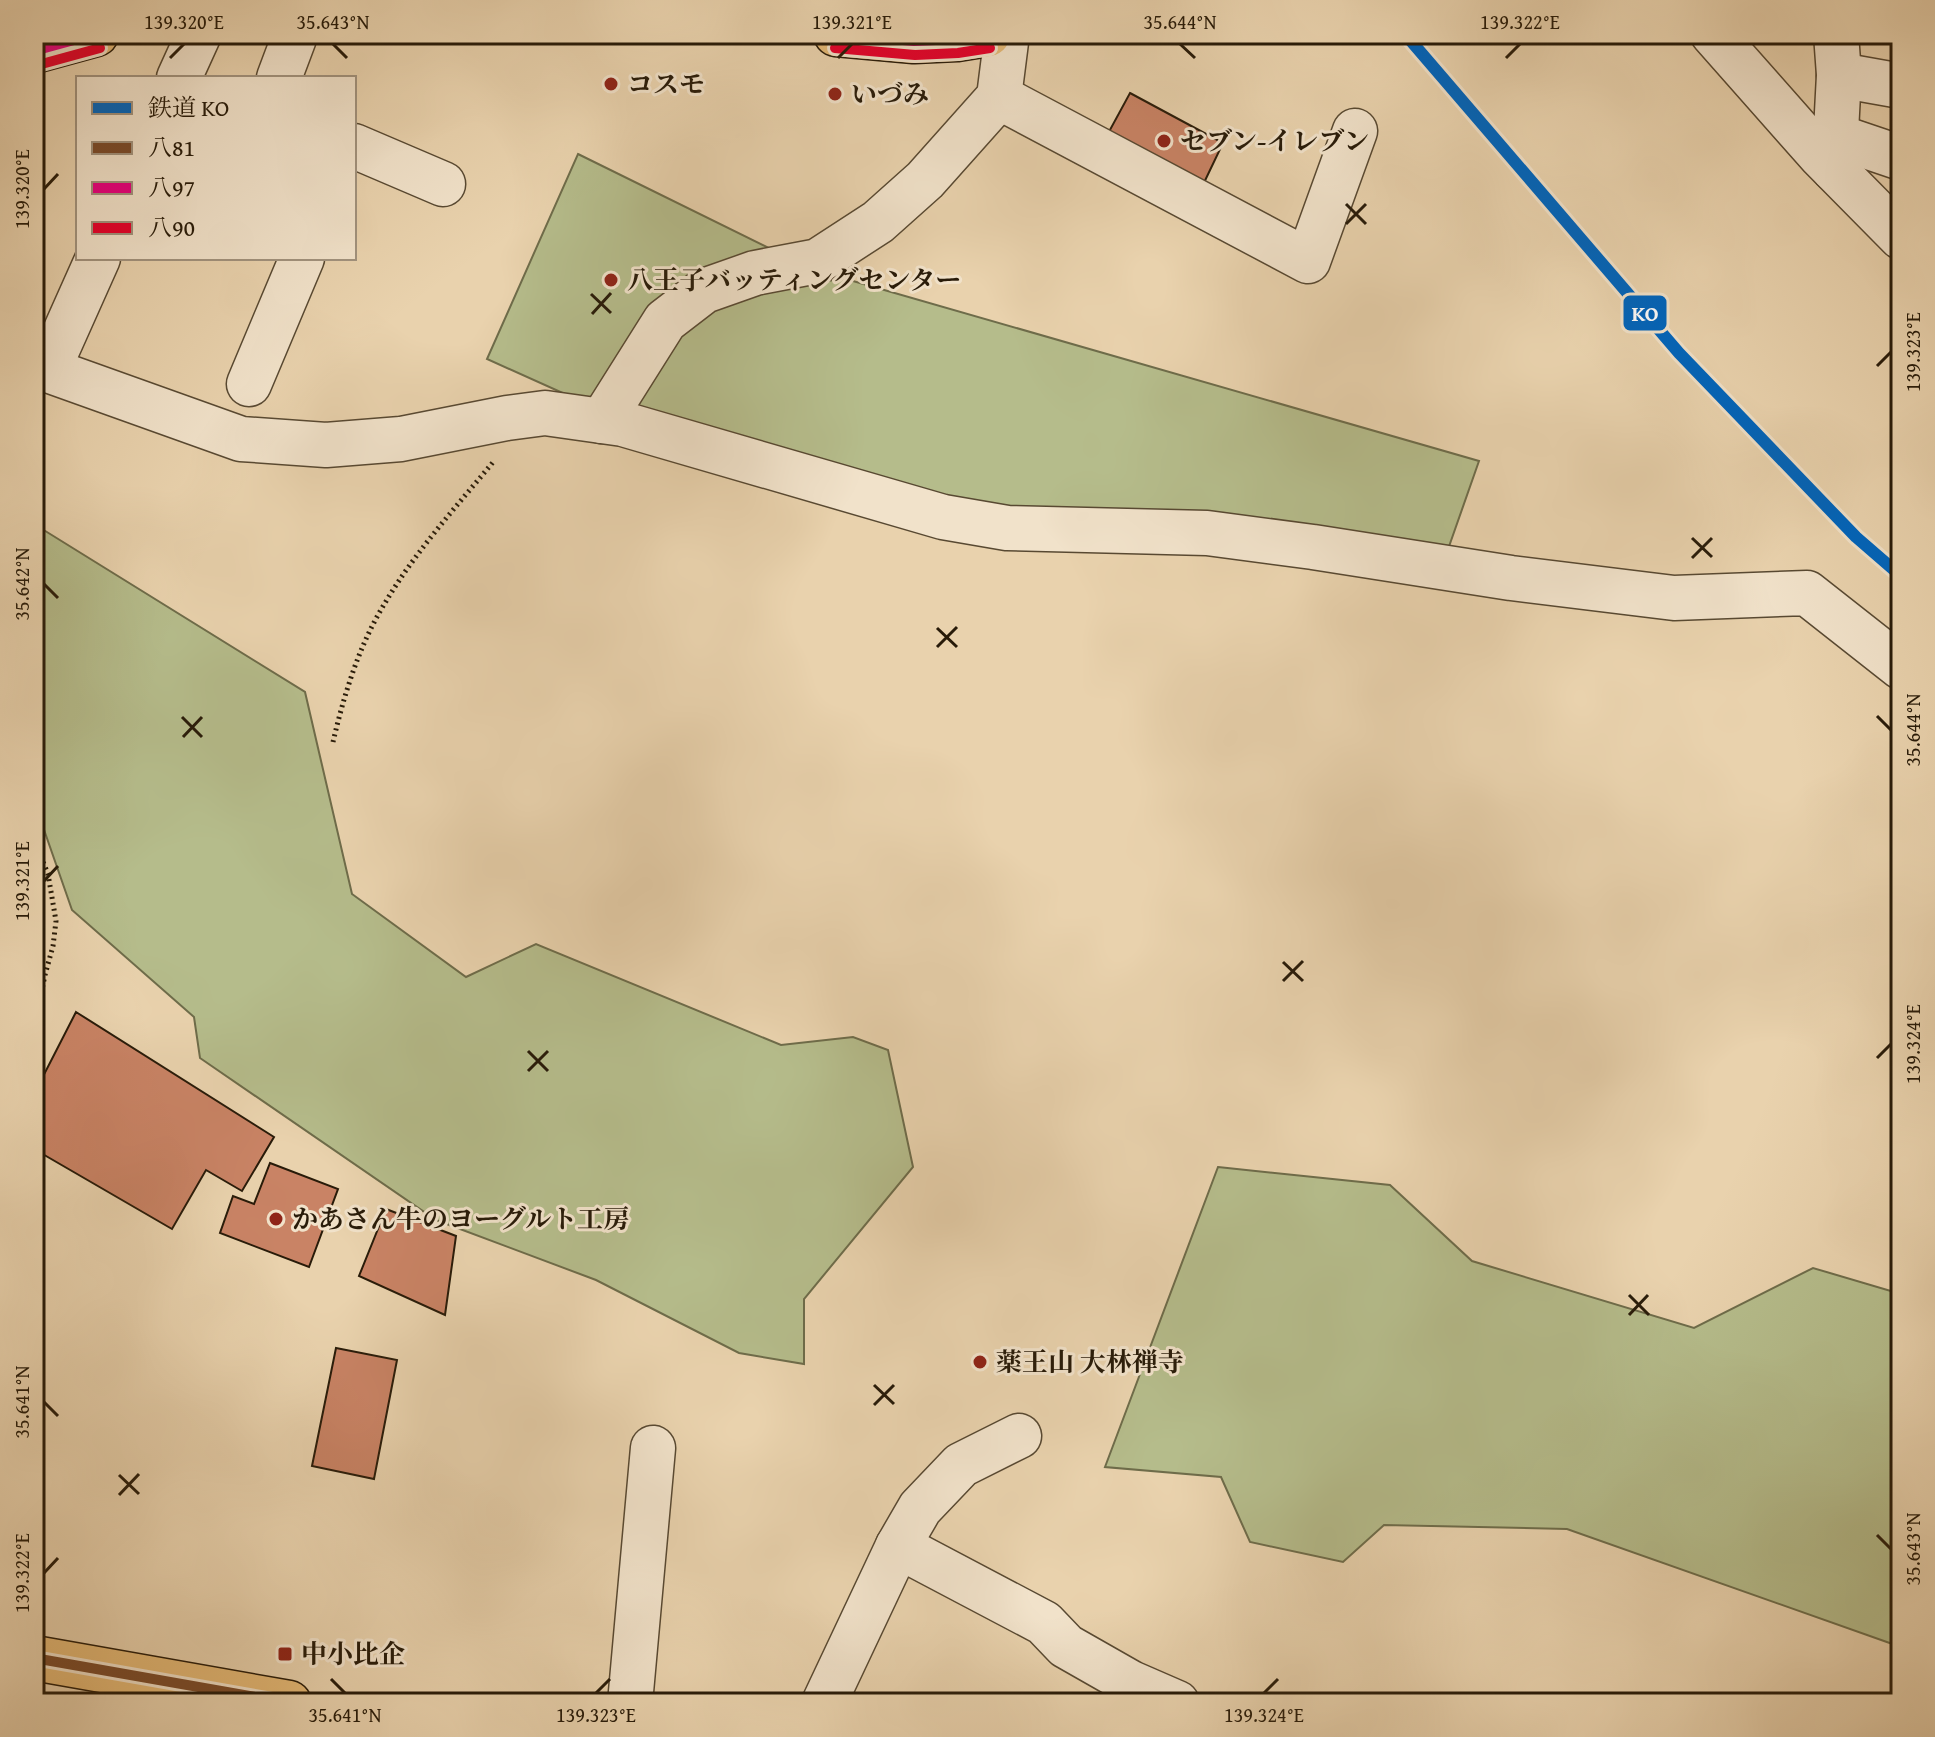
<svg xmlns="http://www.w3.org/2000/svg" width="1935" height="1737" viewBox="0 0 1935 1737" font-family="'Gentium Book Plus','Noto Serif JP',serif">
<rect width="100%" height="100%" fill="#e9d2ad"/>
<filter id="stains"><feTurbulence type="fractalNoise" baseFrequency=".0025" numOctaves="4"/><feColorMatrix values="0 0 0 0 .2 0 0 0 0 .09 0 0 0 0 .02 0 0 0 .5 -.17"/></filter>
<radialGradient id="worn" r=".72"><stop offset=".6" stop-color="#630" stop-opacity="0"/><stop offset="1" stop-color="#630" stop-opacity=".3"/></radialGradient>
<g fill="#b5bc8b" stroke="#6e6c4a" stroke-width="2">
<polygon points="578,154 785,256 724,267 596,408 487,359"/>
<polygon points="846,279 1479,461 1446,555 1011,519 612,418 696,309 774,286"/>
<polygon points="34,524 305,692 352,894 466,977 536,944 781,1045 853,1037 888,1050 913,1167 804,1299 804,1364 739,1353 596,1280 436,1220 200,1058 194,1017 72,910 34,801"/>
<polygon points="1218,1167 1390,1185 1472,1261 1694,1328 1813,1268 1901,1294 1901,1647 1567,1529 1384,1525 1343,1562 1250,1542 1221,1477 1105,1467"/>
</g>
<g fill="#c98365" stroke="#281b09" stroke-width="2">
<polygon points="1130,93 1223,143 1200,191 1105,139"/>
<polygon points="76,1012 274,1137 242,1191 206,1170 172,1229 34,1149 34,1133 38,1125 34,1123 34,1094"/>
<polygon points="270,1163 338,1189 309,1267 220,1233 233,1196 254,1204"/>
<polygon points="386,1209 456,1236 445,1315 359,1276"/>
<polygon points="336,1348 397,1360 374,1479 312,1466"/>
</g>
<g fill="none" stroke-linecap="round" stroke-linejoin="round">
<defs>
<g id="minor">
<polyline points="1713,34 1820,155 1901,237"/>
<polyline points="1839,75 1901,86"/>
<polyline points="179,78 199,34"/>
<polyline points="279,78 294,38 294,34"/>
<polyline points="999,97 1308,261 1355,131"/>
<polyline points="1836,136 1901,158"/>
<polyline points="354,146 443,184"/>
<polyline points="1834,169 1839,75 1836,34"/>
<polyline points="34,367 48,370 241,439 326,445 401,439 507,418 545,413 623,424 943,517 1007,528 1207,533 1313,547 1511,578 1674,598 1807,593 1901,667"/>
<polyline points="48,370 98,258"/>
<polyline points="249,384 302,258"/>
<polyline points="602,421 665,321 704,291 755,273 818,261 878,222 925,180 999,97 1007,34"/>
<polyline points="898,1546 1044,1623 1066,1646 1131,1683 1177,1703"/>
<polyline points="630,1703 653,1448"/>
<polyline points="824,1703 898,1546 920,1508 961,1465 1019,1436"/>
</g>
<g id="major">
<polyline points="836,34 914,41 957,39 988,34"/>
<polyline points="34,51 96,34"/>
<polyline points="34,1658 289,1703"/>
</g>
</defs>
<use href="#minor" stroke="#584932" stroke-width="47"/>
<use href="#major" stroke="#281b09" stroke-width="47"/>
<g stroke="#281b09" stroke-width="5" stroke-dasharray="2 4" stroke-linecap="butt">
<path d="M333,742C344,695 359,645 385,603C415,552 456,507 494,461"/>
<polyline points="34,840 48,874 56,921 53,946 45,975 34,1028"/>
</g>
<use href="#minor" stroke="#f1e2ca" stroke-width="44"/>
<use href="#major" stroke="#e4b976" stroke-width="44"/>
<defs>
<polyline id="bus-1" points="34,1658 289,1703"/>
<g id="bus-2">
<polyline points="836,34 914,41 957,39 988,34"/>
<polyline points="34,51 96,34"/>
</g>
<g id="bus-3">
<polyline points="835,48 915,55 958,53 990,48"/>
<polyline points="38,65 100,48"/>
</g>
</defs>
<use href="#bus-1" stroke="#f1e2ca" stroke-width="16"/>
<use href="#bus-2" stroke="#f1e2ca" stroke-width="16"/>
<use href="#bus-3" stroke="#f1e2ca" stroke-width="16"/>
<use href="#bus-1" stroke="#7a4b2a" stroke-width="10"/>
<use href="#bus-2" stroke="#e5007d" stroke-width="10"/>
<use href="#bus-3" stroke="#e4002b" stroke-width="10"/>
<defs>
<polyline id="rail-1" points="1405,34 1679,353 1856,537 1901,576"/>
</defs>
<use href="#rail-1" stroke="#f1e2ca" stroke-width="18"/>
<use href="#rail-1" stroke="#0065bd" stroke-width="12"/>
</g>
<path fill="none" stroke="#281b09" stroke-width="3" d="M333,44L347,58M1180,44L1195,58M170,58L184,44M838,58L852,44M1506,58L1520,44M44,189L58,174M1346,204L1366,224M1346,224L1366,204M591,294L611,313M592,314L611,293M1877,366L1891,352M1692,538L1712,557M1692,558L1712,538M44,584L58,598M937,628L957,647M937,647L957,627M1877,716L1891,730M182,717L202,737M183,737L202,717M44,881L58,866M1283,962L1303,981M1283,981L1303,961M528,1051L548,1071M1877,1058L1891,1044M528,1071L548,1051M1629,1295L1649,1315M1629,1315L1648,1295M874,1385L894,1404M44,1402L58,1416M874,1405L894,1385M119,1475L139,1494M119,1495L139,1474M1877,1535L1891,1549M44,1573L58,1558M331,1679L345,1693M596,1693L610,1679M1264,1693L1278,1679"/>
<g fill="#8f2418" stroke="#f1e2ca" stroke-width="3">
<circle cx="611" cy="84" r="8"/>
<circle cx="835" cy="94" r="8"/>
<circle cx="1164" cy="141" r="8"/>
<circle cx="611" cy="280" r="8"/>
<circle cx="276" cy="1219" r="8"/>
<circle cx="980" cy="1362" r="8"/>
<rect x="277" y="1646" width="16" height="16" rx="4"/>
</g>
<g text-anchor="middle" stroke-width="6" stroke-linejoin="round" paint-order="stroke">
<g font-size="26" font-weight="bold" fill="#281b09" stroke="#f1e2ca" text-anchor="start">
<text x="627" y="93">コスモ</text>
<text x="851" y="103">いづみ</text>
<text x="1180" y="150">セブン-イレブン</text>
<text x="627" y="289">八王子バッティングセンター</text>
<text x="292" y="1228">かあさん牛のヨーグルト工房</text>
<text x="996" y="1371">薬王山 大林禅寺</text>
<text x="301" y="1663">中小比企</text>
</g>
</g>
<rect stroke="#f1e2ca" stroke-width="3" x="1622" y="294" width="46" height="38" rx="8" fill="#0065bd"/>
<g font-size="22" text-anchor="middle" font-weight="bold" fill="#fff">
<text x="1645" y="321">KO</text>
</g>
<rect width="1935" height="1737" fill="none" stroke="#e9d2ad" stroke-width="88"/>
<rect x="76" y="76" width="280" height="184" fill="#f1e2ca" stroke="#a1927d" stroke-width="2"/>
<rect x="92" y="102" width="40" height="12" fill="#0065bd" stroke="#a1927d" stroke-width="2"/>
<text x="148" y="116" font-size="24" fill="#281b09">鉄道 KO</text>
<rect x="92" y="142" width="40" height="12" fill="#7a4b2a" stroke="#a1927d" stroke-width="2"/>
<text x="148" y="156" font-size="24" fill="#281b09">八81</text>
<rect x="92" y="182" width="40" height="12" fill="#e5007d" stroke="#a1927d" stroke-width="2"/>
<text x="148" y="196" font-size="24" fill="#281b09">八97</text>
<rect x="92" y="222" width="40" height="12" fill="#e4002b" stroke="#a1927d" stroke-width="2"/>
<text x="148" y="236" font-size="24" fill="#281b09">八90</text>
<rect x="44" y="44" width="1847" height="1649" fill="none" stroke="#281b09" stroke-width="3"/>
<g font-size="20" text-anchor="middle" fill="#281b09">
<text x="184" y="29">139.320°E</text>
<text x="333" y="29">35.643°N</text>
<text x="852" y="29">139.321°E</text>
<text x="1180" y="29">35.644°N</text>
<text x="1520" y="29">139.322°E</text>
<text transform="translate(22 189) rotate(-90)" y="7">139.320°E</text>
<text transform="translate(1913 352) rotate(-90)" y="7">139.323°E</text>
<text transform="translate(22 584) rotate(-90)" y="7">35.642°N</text>
<text transform="translate(1913 730) rotate(-90)" y="7">35.644°N</text>
<text transform="translate(22 881) rotate(-90)" y="7">139.321°E</text>
<text transform="translate(1913 1044) rotate(-90)" y="7">139.324°E</text>
<text transform="translate(22 1402) rotate(-90)" y="7">35.641°N</text>
<text transform="translate(1913 1549) rotate(-90)" y="7">35.643°N</text>
<text transform="translate(22 1573) rotate(-90)" y="7">139.322°E</text>
<text x="345" y="1722">35.641°N</text>
<text x="596" y="1722">139.323°E</text>
<text x="1264" y="1722">139.324°E</text>
</g>
<rect width="100%" height="100%" filter="url(#stains)"/>
<rect width="100%" height="100%" fill="url(#worn)"/>
</svg>
